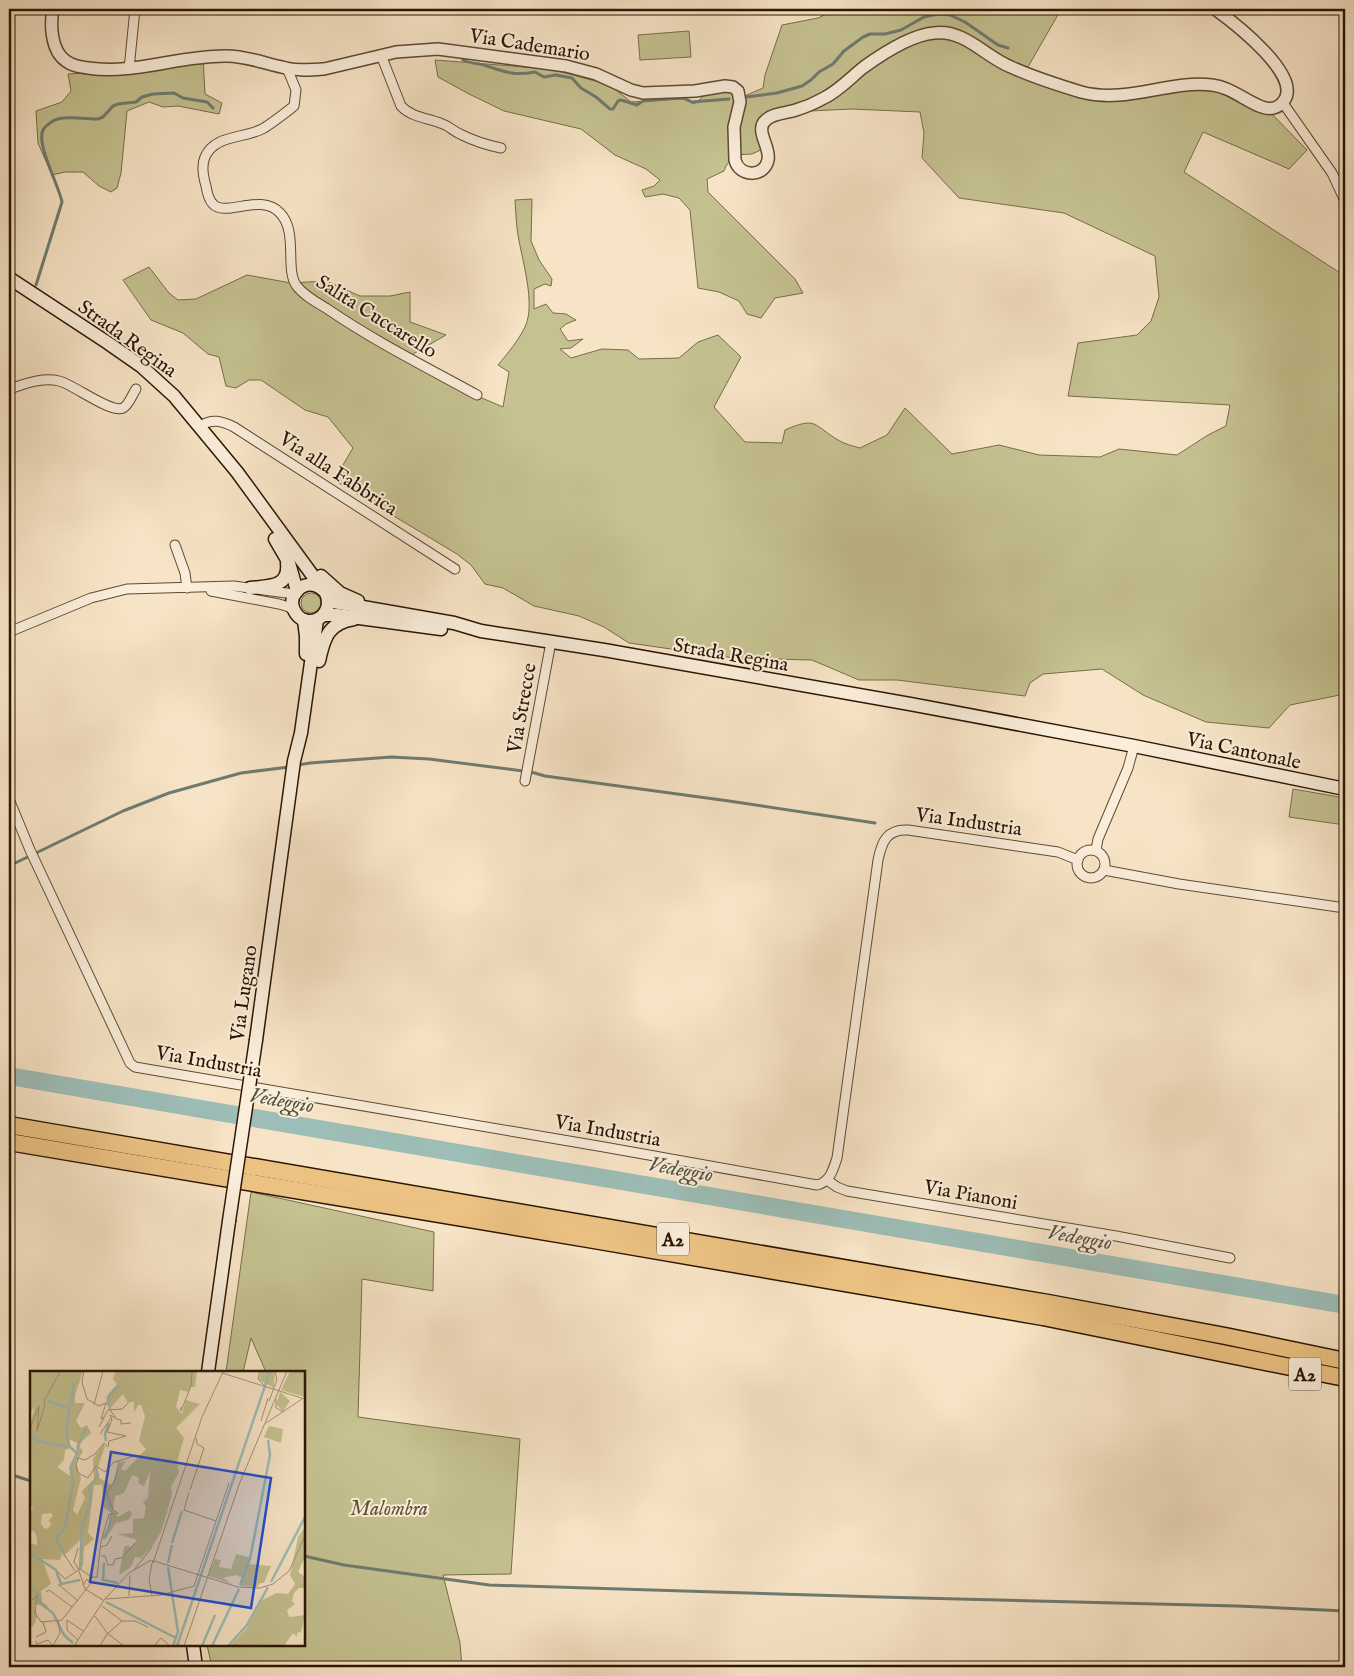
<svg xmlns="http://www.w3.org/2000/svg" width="1354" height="1676" viewBox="0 0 1354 1676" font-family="'IM FELL English',serif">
<rect width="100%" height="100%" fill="#f7e4c6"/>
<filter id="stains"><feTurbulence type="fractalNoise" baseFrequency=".004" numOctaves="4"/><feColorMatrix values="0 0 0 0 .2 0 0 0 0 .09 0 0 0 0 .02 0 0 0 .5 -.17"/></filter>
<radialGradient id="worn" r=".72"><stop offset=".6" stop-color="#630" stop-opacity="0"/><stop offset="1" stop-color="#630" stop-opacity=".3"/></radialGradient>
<g fill="#c5c190" stroke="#786c4a">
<path d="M837,9H1055L1059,13L1025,72L1081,92L1211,85L1267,109L1307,150L1289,169L1203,132L1184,172L1345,276V694L1290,705L1269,728L1206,722L1143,695L1102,669L1043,674L1030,683L1025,696L897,680H859L812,660L734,658L629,643L604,627L579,616L534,606L503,588L485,584L471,565L457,554L334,480L353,448L328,417L305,410L261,380H249L236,388L226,386L219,357L208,354L183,333L151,320L123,280L149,267L169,293L178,300L196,299L247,275L291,283L326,281L360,296H390L410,292V322L446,335L408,357L463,390L503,407L509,372L498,365C508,353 518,341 525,327C536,304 522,260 518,235C516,224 516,212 515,200L532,199L531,241L539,260L552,279L551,286L545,284L534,289V309L546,304L553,313L566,314L576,320L566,324L560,329L568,341L583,339L571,348L560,349L571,358L602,349L628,350L639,359L679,358L698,342L718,335L741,357L714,407L745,442L782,443L785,430C817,416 813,425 838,440C844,444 853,446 860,448L887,435L905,408L952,454L999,445L1039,455L1100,457L1119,449L1177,455L1208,435L1226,426L1230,405L1068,396L1078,343L1137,335L1151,321L1159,297L1155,256L1064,213L959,198L922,158L924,133L920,112L852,109L788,112L765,120L767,147L752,154L734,155L726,166L724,171L707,179L708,192L795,279L803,293L775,298L761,318L747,314L739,301L719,292L698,288L690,210L679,198L663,194L645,197L642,190L654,186L660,180L646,169L615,155L581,129L504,111L469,94L438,77L435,60L551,69L610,85L631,102L683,99L694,104L714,88L720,86L740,98L763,88L765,75L782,25L818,18Z"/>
<polygon points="689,31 691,57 640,60 638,35"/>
<polygon points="203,57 205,94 222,103 219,114 178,106 163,107 149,102 127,111 121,173 117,188 111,192 99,186 83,172 65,172 52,175 38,143 36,111 62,102 71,91 68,74 85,73 102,69"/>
<circle cx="311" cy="603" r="10"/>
<polygon points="1293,789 1345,798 1345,825 1289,817"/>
<polygon points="251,1192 434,1232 433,1291 362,1279 358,1417 520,1439 511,1574 443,1575 460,1643 462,1667 212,1667 207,1645 304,1645 304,1372 266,1372 251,1338 243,1372 226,1372"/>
</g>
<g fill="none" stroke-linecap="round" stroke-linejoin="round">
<g stroke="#6f7b70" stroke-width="3">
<path d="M463,60C471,64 479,63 487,66C505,72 515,76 535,72L544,77L556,75L572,78L581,88L596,97L610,109H613L618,101L621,100L637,105L643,101L677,98H684L692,102L729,99"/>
<polyline points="746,97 777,93 802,86 811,80 819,72 833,64 844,51 863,37 870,34 885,34 901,30 924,17 938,14 950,15 965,22 998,45 1008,48"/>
<path d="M36,285L62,202C59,186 36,144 43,130C45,126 53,120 58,119C68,116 87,119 98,119L103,117L113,106L118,104L136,102L142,97L153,94L174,93L183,98L207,102L213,108"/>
<polyline points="298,765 310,763 391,757 429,759 523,771"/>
<polyline points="531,772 545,776 729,801 875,823"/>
<polyline points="9,866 123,811 169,793 241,773 289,767"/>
<polyline points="9,1474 31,1481"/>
<polyline points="304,1556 344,1565 489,1585 880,1597 1237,1606 1345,1611"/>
</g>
<polyline stroke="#9dbeb8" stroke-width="18" points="9,1076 1345,1305"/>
<defs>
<g id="minor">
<path d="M381,55L401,106C411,117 427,118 440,123C448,125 453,131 460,134C474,141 486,145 501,148"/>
<path d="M287,68L296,90L294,106C285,113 275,121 264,128C245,139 215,134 205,157C201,166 203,176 206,186C207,192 208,199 213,204C225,218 261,192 280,213C298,231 285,268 296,285C303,295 316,302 326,308C374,341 426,367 477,395"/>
<polyline points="129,69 135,9"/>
<polyline points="1283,103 1332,173 1345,201"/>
<path d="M9,389C25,384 42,377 59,381C73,384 111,414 123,408C129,405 132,395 136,389"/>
<path d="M200,426C212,418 222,421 234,427L455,569"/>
<polyline points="175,545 185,573 187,588"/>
<polyline points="211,591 279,604 289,607 294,611"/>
<polyline points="9,632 91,598 127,589 234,586 294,594"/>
<polyline points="525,781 551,642"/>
<path d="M9,799L30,850L130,1063L135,1067L604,1147L817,1185C830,1182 833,1170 837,1158L878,860C882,841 887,829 908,830L1058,852L1078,860"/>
<polyline points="1096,850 1098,839 1128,768 1134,746"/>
<circle cx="1091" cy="864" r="14"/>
<polyline points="1104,870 1179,884 1345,908"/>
<polyline points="827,1180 837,1187 847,1191 1116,1236 1230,1258"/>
</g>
<path id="tertiary" d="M53,9C50,25 51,51 66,61C72,66 80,67 88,68C135,75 180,55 227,56C247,56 266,64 286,68C299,71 311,70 324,69L396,52L438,49L566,66L596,74L631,90L643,93L695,91L725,86L733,87L738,91L740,102L734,127L735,160C739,177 764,178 768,160C771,147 754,130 766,120C773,113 787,113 796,110C806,107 815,103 824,98C840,90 851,77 864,67C882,54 912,35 934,33C965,29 985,57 1011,67C1033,77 1058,85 1081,92C1127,104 1168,80 1212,85C1231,87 1245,101 1262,107C1270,110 1278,108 1283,102C1305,77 1233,22 1215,9"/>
<g id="secondary">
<polyline points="9,278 108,343 141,366 174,396 237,472 321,587"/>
<polyline points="275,539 289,563 297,591"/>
<polyline points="321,576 340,593 358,601"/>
<path d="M250,588C268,586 290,588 287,563"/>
<path d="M326,593C336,618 304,632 294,610C287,596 302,580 317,586C325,589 328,597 334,602L454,623L481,631L604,650L910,704L1134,746L1345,789"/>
<polyline points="324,615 337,615 441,629"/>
<polyline points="304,620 306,636 306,654"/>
<path d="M319,661C324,638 328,623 354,619"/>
<polyline points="256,1040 294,761 301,733 317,620"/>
<polyline points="208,1372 229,1221"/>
<polyline points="193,1645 196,1667"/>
</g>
<g id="motorway">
<polyline points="9,1125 1048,1303 1225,1336 1345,1361"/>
<polyline points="9,1142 594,1240 1043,1317 1345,1378"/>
</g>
</defs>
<use href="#minor" stroke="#5e4a34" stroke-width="11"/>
<use href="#tertiary" stroke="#5e4a34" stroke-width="14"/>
<use href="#secondary" stroke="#2b1603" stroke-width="15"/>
<use href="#motorway" stroke="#2b1603" stroke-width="19"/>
<use href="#minor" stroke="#faedda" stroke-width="9"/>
<use href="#tertiary" stroke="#faedda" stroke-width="11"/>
<use href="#secondary" stroke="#faedda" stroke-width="12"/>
<use href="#motorway" stroke="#ecc283" stroke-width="16"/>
<defs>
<polyline id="secondary-bridge" points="229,1221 256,1040"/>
</defs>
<use href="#secondary-bridge" stroke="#2b1603" stroke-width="15" stroke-linecap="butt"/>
<use href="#secondary-bridge" stroke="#faedda" stroke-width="12"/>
</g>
<g text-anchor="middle" stroke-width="4" stroke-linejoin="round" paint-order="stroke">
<g fill="#faedda" stroke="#695644" stroke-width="1">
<rect x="657" y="1222.5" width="32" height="33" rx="4"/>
<rect x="1289" y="1357.5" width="32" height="33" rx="4"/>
</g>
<g font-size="19" font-weight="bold" fill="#2b1603">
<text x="673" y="1246">A2</text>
<text x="1305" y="1381">A2</text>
</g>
<g font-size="20" fill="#2b1603" stroke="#faedda">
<text transform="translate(530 44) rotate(9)" y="7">Via Cademario</text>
<text transform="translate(377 316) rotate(32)" y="7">Salita Cuccarello</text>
<text transform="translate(128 338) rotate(36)" y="7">Strada Regina</text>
<text transform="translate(339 473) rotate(33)" y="7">Via alla Fabbrica</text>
<text transform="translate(731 654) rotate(10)" y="7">Strada Regina</text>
<text transform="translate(521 708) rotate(-80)" y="7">Via Strecce</text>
<text transform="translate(1244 750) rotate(12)" y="7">Via Cantonale</text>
<text transform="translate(969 821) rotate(8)" y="7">Via Industria</text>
<text transform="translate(243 993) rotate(-82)" y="7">Via Lugano</text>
<text transform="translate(209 1061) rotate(10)" y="7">Via Industria</text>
<text transform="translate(608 1130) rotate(10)" y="7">Via Industria</text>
<text transform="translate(971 1194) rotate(10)" y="7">Via Pianoni</text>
</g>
<g font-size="20" font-style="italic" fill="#615234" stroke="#faedda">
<text x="389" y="1515">Malombra</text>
</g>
<g font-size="21" font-style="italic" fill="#535142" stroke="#faedda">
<text transform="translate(282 1100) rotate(10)" y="7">Vedeggio</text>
<text transform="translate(681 1169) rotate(10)" y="7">Vedeggio</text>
<text transform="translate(1080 1237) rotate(10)" y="7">Vedeggio</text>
</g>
</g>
<g transform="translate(30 1371)">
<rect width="275" height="275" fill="#f7e4c6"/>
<path d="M0,0H53L45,25V32H55L46,50L51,57L57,54L61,62L48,74L53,80L46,92L51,107L43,139L47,144L55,127L52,120L64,108L63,88L73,73L75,75L67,99L69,107L82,114L90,91L96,90L91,98L95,100L116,78L109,70L115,45L111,34H108L104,42V30L98,32L93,23L81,36L76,33L77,25L87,13L83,8L86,0H167L165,16H161L158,21L150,19L146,36L152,43L156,29L170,33L146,57L154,67L147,90L149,101L141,116L142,124L131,161L123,174L111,187L105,186L101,196L89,204L94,176L99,174L100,177L107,169L87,163L103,162V148L114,147L116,136L113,131L118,127L120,100L114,115L109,113L108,106L102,104L94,122L85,125L83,139L88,146L100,139L102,143L98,149L86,152L74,170L81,141L74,137L72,114H64L58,162L64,168L54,176L53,194L50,198L53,166L37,182H32L30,189L12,188L21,213L11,220L12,231L17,234L18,236L5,233L7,246L3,256L0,255V172L7,174V167L4,160H0V142L3,138L0,133V56L4,37L0,41ZM39,68L47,72L46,84L39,96L40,105L27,96L34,89L35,79L41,77ZM21,142L23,145L18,150L21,151L20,156L15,158L11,153L12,143ZM231,0L245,1L244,17L229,9ZM260,0H275V26L251,19ZM250,21L260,30L253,40L246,33ZM239,55L253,58L251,72L234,66ZM275,156V186L268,201L275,206V217H269L264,222L262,230L265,233L257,239L259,246L275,244L271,261L267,262V266L263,262L254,275H200L217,257L232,229L247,222L258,223L265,213L260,204L268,166ZM206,183L219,186L218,193L241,195L234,212H230L227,216L210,215L213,207L206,204L193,207L203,213L178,205L185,188L191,189L189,196L201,198Z" fill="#c5c190" fill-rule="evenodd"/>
<path fill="none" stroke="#9dbeb8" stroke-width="2.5" d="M16,29L40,38M80,38L78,26L89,14M0,65L9,70L38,76M76,70L75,63L79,52M47,78L56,57M78,118L76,123L81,141M73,168L80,154L81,144M142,172L152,140M0,182L26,199L31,213L50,209M35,185L26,167L35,157L43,113L41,96L47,82L39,75L36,58L44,12M74,192L73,209L88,212M138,192L142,174M138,196L148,261L143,275M50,198L52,157L60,131V116L68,105L66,97M241,211L275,146M210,214L220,188L240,84L238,69M0,215L9,224L10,232L23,242L34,264L43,272M76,231L146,267M147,275L240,0M172,275L185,244M182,275L209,218M198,275L217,254L238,216"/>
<path fill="none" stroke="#a59278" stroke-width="1" d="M54,0L52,11L57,28L69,35L76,32L71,48L74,46M230,0L228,8L234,14M192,2L275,28M246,28V37L254,41M239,30L247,9L245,0M64,34L73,0M151,36V40L161,15L162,0M86,48L91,49V53L101,52M231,50L238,27M236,52L272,28M69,56L78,39L92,38L98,32M0,57L9,35L7,60L15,34L14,29L31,0M70,63L81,47M89,90L106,84M160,119L174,77L167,73L166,67M159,121L154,139L186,150M71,176L77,174L82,165M48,177L44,191L49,199M35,185L45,200M71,185H75L78,194H83L85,188L92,187L105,172M122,189L123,192L172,46L193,1M124,190L208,216L230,217L243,213L259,200L275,165M122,192L119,208L122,225M104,199L122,176M49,200L55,218L73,229M28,201L35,208L50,198L62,206H67L71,170L79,143L88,142L83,139L77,122L85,109L89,90L84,91L75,101L66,95L58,107L48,102L46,95L48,87L55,89L65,83L74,72L78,76L79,70L96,65L77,61L82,49L80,44L86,47L80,39M28,213L48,230M16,221L19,219L42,236M99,225L100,204M76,228L131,224L164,215L199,112M0,231L7,224L5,242L11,251L32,249L61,212L57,208L53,214M72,235L92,250M65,245L77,262L94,275M6,266L16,261L13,251M48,269L37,259V249L53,260M6,270L7,273L18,269L23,275M23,275L30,262L28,250M44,275L74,229L99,202L121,189M70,275L77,263L92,250H105L118,256M124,275L131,267L140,275M154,275L210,111L257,0"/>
<path fill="#1d4ed8" fill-opacity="0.15" stroke="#1d4ed8" stroke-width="2.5" d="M81,81L241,107L221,237L60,211Z"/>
<rect width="275" height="275" fill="none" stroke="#2b1603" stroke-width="2.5"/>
</g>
<rect width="1354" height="1676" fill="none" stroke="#f7e4c6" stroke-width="30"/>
<rect x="10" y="10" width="1334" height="1656" fill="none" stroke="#2b1603" stroke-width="2.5"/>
<rect x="15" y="15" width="1324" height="1646" fill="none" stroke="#2b1603"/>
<rect width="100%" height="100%" filter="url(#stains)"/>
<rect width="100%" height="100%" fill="url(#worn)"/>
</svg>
